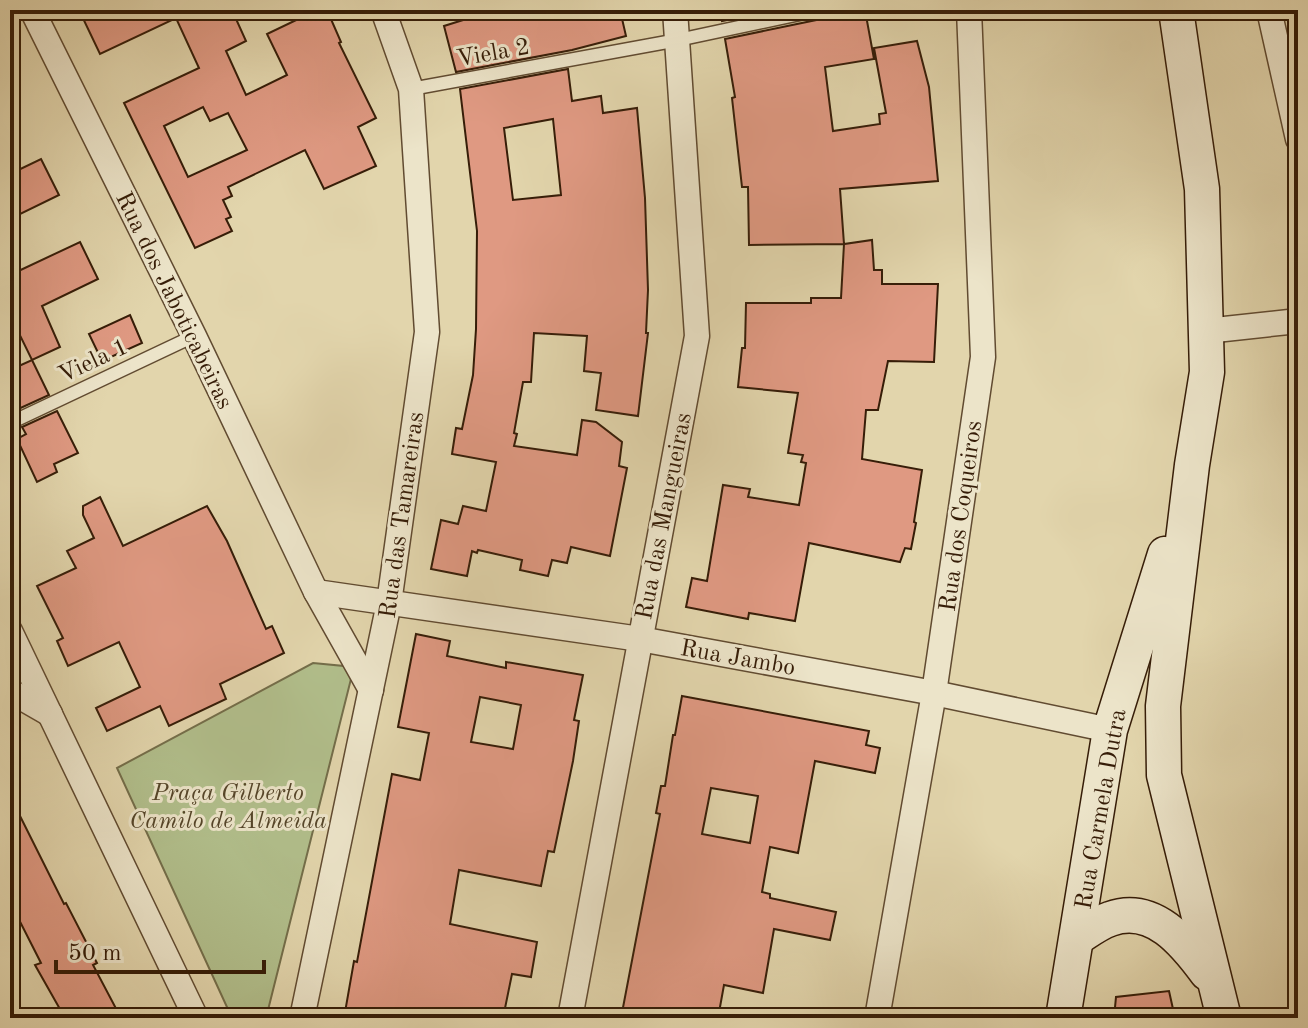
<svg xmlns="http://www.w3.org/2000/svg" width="1308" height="1028" viewBox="0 0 1308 1028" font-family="'Old Standard TT',serif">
<rect width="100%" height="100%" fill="#e2d5ac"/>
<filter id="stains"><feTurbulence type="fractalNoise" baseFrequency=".0025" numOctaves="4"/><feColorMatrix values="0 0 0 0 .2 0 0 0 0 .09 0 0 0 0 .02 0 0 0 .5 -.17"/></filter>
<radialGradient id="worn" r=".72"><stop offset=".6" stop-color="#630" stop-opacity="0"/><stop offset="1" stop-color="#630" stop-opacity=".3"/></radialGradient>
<polygon fill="#b1be8b" stroke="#746e4a" stroke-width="2" points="313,663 354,667 266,1018 232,1018 117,768"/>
<g fill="#df9982" stroke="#361d08" stroke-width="2" fill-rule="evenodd">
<path d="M79,10H232L246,41L226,51L246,95L287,75L267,34L317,10H327L341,42L339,43L376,118L358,127L376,166L324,189L305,150L228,187L232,196L223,200L231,217L226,219L232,231L195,248L124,103L199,68L176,18L100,54ZM203,107L210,121L228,113L247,150L188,177L164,126Z"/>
<polygon points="495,10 547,10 548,16 572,10 620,10 626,36 572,50 456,72 444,26"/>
<polygon points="720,10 776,10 722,21"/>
<polygon points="828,10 865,10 874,59 825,67 833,131 880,124 879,114 886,113 874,48 917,41 929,87 938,181 840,189 844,244 872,240 874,270 882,270 882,284 938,284 934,362 888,361 878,410 866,410 862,459 922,470 914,522 916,523 911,549 905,548 900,562 809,543 795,621 749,613 748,619 686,607 692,578 707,581 723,485 750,489 748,497 799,505 806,463 801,462 803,455 788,453 798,393 738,387 742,348 745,348 746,303 811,303 811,298 841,298 844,244 749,245 748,187 742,187 732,98 735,97 725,39 821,19"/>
<path d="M568,69L572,101L601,96L603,113L637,108L645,198L648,290L646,333H648L638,416L596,410L601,373L584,371L587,336L534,333L531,382H523L514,433L517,434L514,446L577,455L582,420L596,422L622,442L619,466L627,468L610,556L571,547L567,563L552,560L548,576L520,570L522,560L478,550L477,553L472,551L467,576L431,569L441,520L458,524L463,506L486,511L496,462L452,454L456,428L462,429L473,375L476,329L477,231L460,89ZM553,119L561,195L513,200L504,128Z"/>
<polygon points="41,159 59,195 10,219 10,174"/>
<polygon points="80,242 98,279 42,306 60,347 32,360 10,315 10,275"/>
<polygon points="130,315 142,343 102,361 89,334"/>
<polygon points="32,360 49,395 14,411 10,405 10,370"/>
<polygon points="57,411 78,453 54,464 57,472 37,482 17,439 26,434 22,427"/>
<polygon points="100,497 123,546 207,506 227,541 266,629 272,626 284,653 220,684 226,699 169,726 160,706 107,731 96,708 140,687 119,642 68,666 57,641 63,638 37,586 76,568 67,551 94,538 83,515 83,506"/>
<path d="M416,634L450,641L447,656L506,668V662L583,675L574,720L579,721L573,761L554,852L548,851L541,886L459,870L450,924L537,942L531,977L512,974L503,1018H344L354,961L357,962L392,774L420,780L429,733L398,727ZM480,697L521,705L513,749L471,742Z"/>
<path d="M682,696L869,731L866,745L880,748L875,773L815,761L798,853L770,847L762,892L770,894V898L836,912L830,940L774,929L763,993L724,985L718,1018H621L660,814L656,813L661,786H665L673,735H675ZM711,788L758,796L750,843L702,834Z"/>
<polygon points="10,796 64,904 66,903 97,963 93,965 121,1018 65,1018 35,965 41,963 10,902"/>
<polygon points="1169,991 1175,1018 1114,1018 1116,997"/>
</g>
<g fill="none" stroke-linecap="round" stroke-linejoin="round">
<defs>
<g id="lane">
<polyline points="411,89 678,40 819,10"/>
<polyline points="10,423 194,336"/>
</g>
<g id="street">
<polyline points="32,10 194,336 316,592 371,690"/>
<polyline points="1269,10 1298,139"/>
<polyline points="1206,331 1298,321"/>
<polyline points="316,592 640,639 934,693 1110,730"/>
<polyline points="10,631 196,1018"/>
<polyline points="10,691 50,714"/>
<polyline points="302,1018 389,603 427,332 411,89 383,10"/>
<polyline points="570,1018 697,336 675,10"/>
<polyline points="877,1018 934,693 983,357 969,10"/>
</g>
<g id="secondary">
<polyline points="1176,10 1202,189 1207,372 1192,465 1163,706 1164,775 1224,1018"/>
<path d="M1077,938C1088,931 1098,923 1110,919C1153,903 1185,943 1207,973"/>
<polyline points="1063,1018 1110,730 1165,554"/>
</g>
</defs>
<use href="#lane" stroke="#614b31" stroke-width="15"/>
<use href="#street" stroke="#614b31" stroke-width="27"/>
<use href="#secondary" stroke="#361d08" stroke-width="37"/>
<use href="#lane" stroke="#ece4c9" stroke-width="12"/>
<use href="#street" stroke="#ece4c9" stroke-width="24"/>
<use href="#secondary" stroke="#ece4c9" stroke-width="34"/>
</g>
<g text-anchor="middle" stroke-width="6" stroke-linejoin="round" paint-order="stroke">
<g font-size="24" fill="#361d08" stroke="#ece4c9">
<text transform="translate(493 52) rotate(-10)" y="8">Viela 2</text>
<text transform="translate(175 300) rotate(64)" y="8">Rua dos Jaboticabeiras</text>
<text transform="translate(93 360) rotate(-25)" y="8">Viela 1</text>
<text transform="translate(401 515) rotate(-82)" y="8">Rua das Tamareiras</text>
<text transform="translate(663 516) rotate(-79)" y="8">Rua das Mangueiras</text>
<text transform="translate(960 516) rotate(-82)" y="8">Rua dos Coqueiros</text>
<text transform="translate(738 657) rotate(10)" y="8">Rua Jambo</text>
<text transform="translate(1100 809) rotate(-80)" y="8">Rua Carmela Dutra</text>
</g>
<g font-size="24" font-style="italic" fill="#554529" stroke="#ece4c9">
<text x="228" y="800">Praça Gilberto<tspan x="228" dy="28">Camilo de Almeida</tspan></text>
</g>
</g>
<rect width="1308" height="1028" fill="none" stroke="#e2d5ac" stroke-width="40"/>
<rect x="12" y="12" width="1284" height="1004" fill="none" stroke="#361d08" stroke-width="4"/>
<rect x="20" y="20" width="1268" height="988" fill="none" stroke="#361d08" stroke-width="2"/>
<path d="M56 960v12h208v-12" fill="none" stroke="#361d08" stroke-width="4"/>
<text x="68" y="960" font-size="24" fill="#361d08" stroke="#ece4c9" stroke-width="6" paint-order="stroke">50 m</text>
<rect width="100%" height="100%" filter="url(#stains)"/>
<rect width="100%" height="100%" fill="url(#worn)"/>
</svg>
